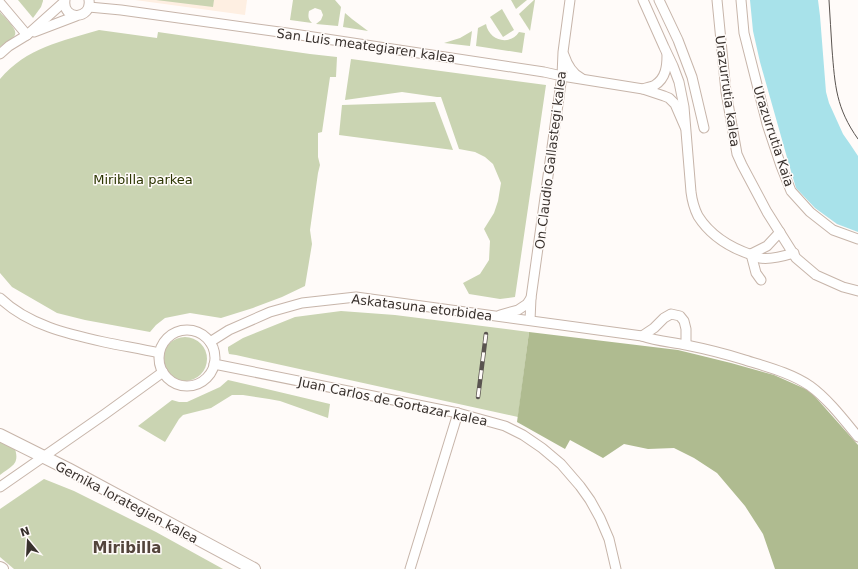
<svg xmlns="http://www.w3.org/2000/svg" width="858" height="569" viewBox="0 0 858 569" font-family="'DejaVu Sans',sans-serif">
<rect width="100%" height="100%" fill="#fffbf9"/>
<polygon fill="#feefe2" points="135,0 247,0 245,15"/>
<g fill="#cad4b2">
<polygon points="18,0 43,0 43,1 41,7 33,18"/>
<polygon points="156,0 214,0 213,7"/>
<path d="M293,0H335L341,7L338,26L316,24L321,20L323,15L321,10L315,8L309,11C308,16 308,19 312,23L290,20Z"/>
<polygon points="511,0 527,0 516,9"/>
<polygon points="534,0 535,0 530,31 519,14"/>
<polygon points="502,9 514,30 503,37 490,17"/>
<path d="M0,12C4,17 18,29 15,35C12,40 4,44 0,47Z"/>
<polygon points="345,13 352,19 368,31 343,27"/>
<path d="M486,24C489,41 510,46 519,32L525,33L522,53L476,46L478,28Z"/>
<path d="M99,30L157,38L158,32L310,54L337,57L336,77H330L322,132L318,133V157L320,165L318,173L310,230L312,244L305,286L282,297L253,308L221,318L190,313L165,318L156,325L150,332L85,320L57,313L12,287L0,273V79C26,48 62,41 99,30Z"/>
<polygon points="472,31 470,46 444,43 460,38"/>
<polygon points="351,59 546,85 515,297 500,299 469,294 463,283 480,274 489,260 490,241 484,229 494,213 498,201 501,183 493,164 485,157 475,152 459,149 441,97 437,97 402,92 345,100"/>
<polygon points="435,102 453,150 339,135 342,105"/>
<polygon points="341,311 395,315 529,332 518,417 236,355 229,354 228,350 228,347 243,338 295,317"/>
<circle cx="185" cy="359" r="22"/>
<polygon points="228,380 330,404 328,418 280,401 269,399 243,395 232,395 211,408 183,415 179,419 165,442 138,426 172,400 179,402 187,402 220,387"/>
<path d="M0,441L15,449C20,465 11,466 0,475Z"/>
<polygon points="44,479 74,491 156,532 223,569 14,569 0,557 0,509"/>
</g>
<polygon fill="#afbb90" points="529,332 678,350 731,363 774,375 810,391 858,445 858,569 775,569 763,534 745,506 717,473 694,458 674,448 648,449 624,444 603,458 570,440 565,449 517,422"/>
<polygon fill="#a8e2ea" points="750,0 818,0 820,16 826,92 829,103 843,134 850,144 858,156 858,232 837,224 815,208 796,188 788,161 760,62 753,31"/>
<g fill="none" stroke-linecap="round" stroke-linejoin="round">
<defs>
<g id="street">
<path d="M65,0C62,21 92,20 89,0"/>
<path d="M643,0L664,47L673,66L679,82L684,107L691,192C692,200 694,208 698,216C710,235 731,248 752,255C755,256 757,257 760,258C770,260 784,256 794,253"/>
<polyline points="659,0 678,40 692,77 704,128"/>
<polyline points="717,0 726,92 737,154 742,165 767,212 796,258 816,275 843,287 858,291"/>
<polyline points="741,0 744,33 767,124 781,166 791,191 810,212 833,230 858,239"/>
<polyline points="0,3 27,35"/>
<polyline points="89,7 121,10 287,33 544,72 562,76 643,89 664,96 669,98 675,104 685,127"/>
<polyline points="34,32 76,16"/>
<polyline points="0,54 9,46 27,35 64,2"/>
<path d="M564,55C567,64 573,74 581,78"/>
<path d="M643,89C647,87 652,87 655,85C666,78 667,66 667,55"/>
<polyline points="751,254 767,246 780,232"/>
<polyline points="751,254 756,273 761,280"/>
<path d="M0,298C28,325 68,334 104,342C123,346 141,349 159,353"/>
<polyline points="500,315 518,310 527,304 531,298"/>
<polyline points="530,320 531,298 559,97 562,76 563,52 570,0"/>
<circle cx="187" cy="358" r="28"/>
<polyline points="642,336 654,328 664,318 671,314 680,316 684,321 686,329 686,344"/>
<path d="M210,342L229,330L270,312L302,303L356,297L642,336C656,341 671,342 686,345C706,349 726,354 745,360C767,367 791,373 810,386C828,399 844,420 858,437"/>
<polyline points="214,364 458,413 505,426 523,435 542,448 561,464 580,486 590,500 600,518 609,539 616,569"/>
<polyline points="0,487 105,414 163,372"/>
<polyline points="410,569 458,413"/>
</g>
<g id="secondary">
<polyline points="0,435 68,469 254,569"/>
<polyline points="0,568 2,569"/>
</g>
</defs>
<use href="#street" stroke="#c7b5aa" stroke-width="11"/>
<use href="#secondary" stroke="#c7b5aa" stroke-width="14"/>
<use href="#street" stroke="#fff" stroke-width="9"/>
<use href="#secondary" stroke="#fff" stroke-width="12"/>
<path stroke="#5a5450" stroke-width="1" d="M829,0C830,16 831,33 832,49C835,86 836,108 858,139"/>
<defs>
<polyline id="rail" points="478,397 486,334"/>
</defs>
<use href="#rail" stroke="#5a5450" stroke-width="4.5"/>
<use href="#rail" stroke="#fffbf9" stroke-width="3" stroke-dasharray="9" stroke-linecap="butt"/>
</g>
<g text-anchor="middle" stroke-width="3" stroke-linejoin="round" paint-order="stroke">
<g font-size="13" fill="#38312d" stroke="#fffbf9">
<text transform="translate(366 45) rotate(8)" y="5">San Luis meategiaren kalea</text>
<text transform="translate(728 91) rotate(82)" y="5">Urazurrutia kalea</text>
<text transform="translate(774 136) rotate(72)" y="5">Urazurrutia Kaia</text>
<text transform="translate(550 160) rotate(-83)" y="5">On Claudio Gallastegi kalea</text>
<text transform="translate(422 307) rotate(7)" y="5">Askatasuna etorbidea</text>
<text transform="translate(393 401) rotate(12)" y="5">Juan Carlos de Gortazar kalea</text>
<text transform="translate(127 502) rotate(28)" y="5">Gernika lorategien kalea</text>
</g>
<g font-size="13" fill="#2b3501" stroke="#fffbf9">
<text x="143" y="184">Miribilla parkea</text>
</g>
<g font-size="15" font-weight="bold" fill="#53443b" stroke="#fffbf9">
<text x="127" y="553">Miribilla</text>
</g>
</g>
<g transform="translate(28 541) rotate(342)" stroke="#fffbf9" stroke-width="3" paint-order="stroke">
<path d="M0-3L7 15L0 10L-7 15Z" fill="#38312d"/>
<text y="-6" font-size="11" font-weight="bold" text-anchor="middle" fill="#38312d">N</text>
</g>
</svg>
